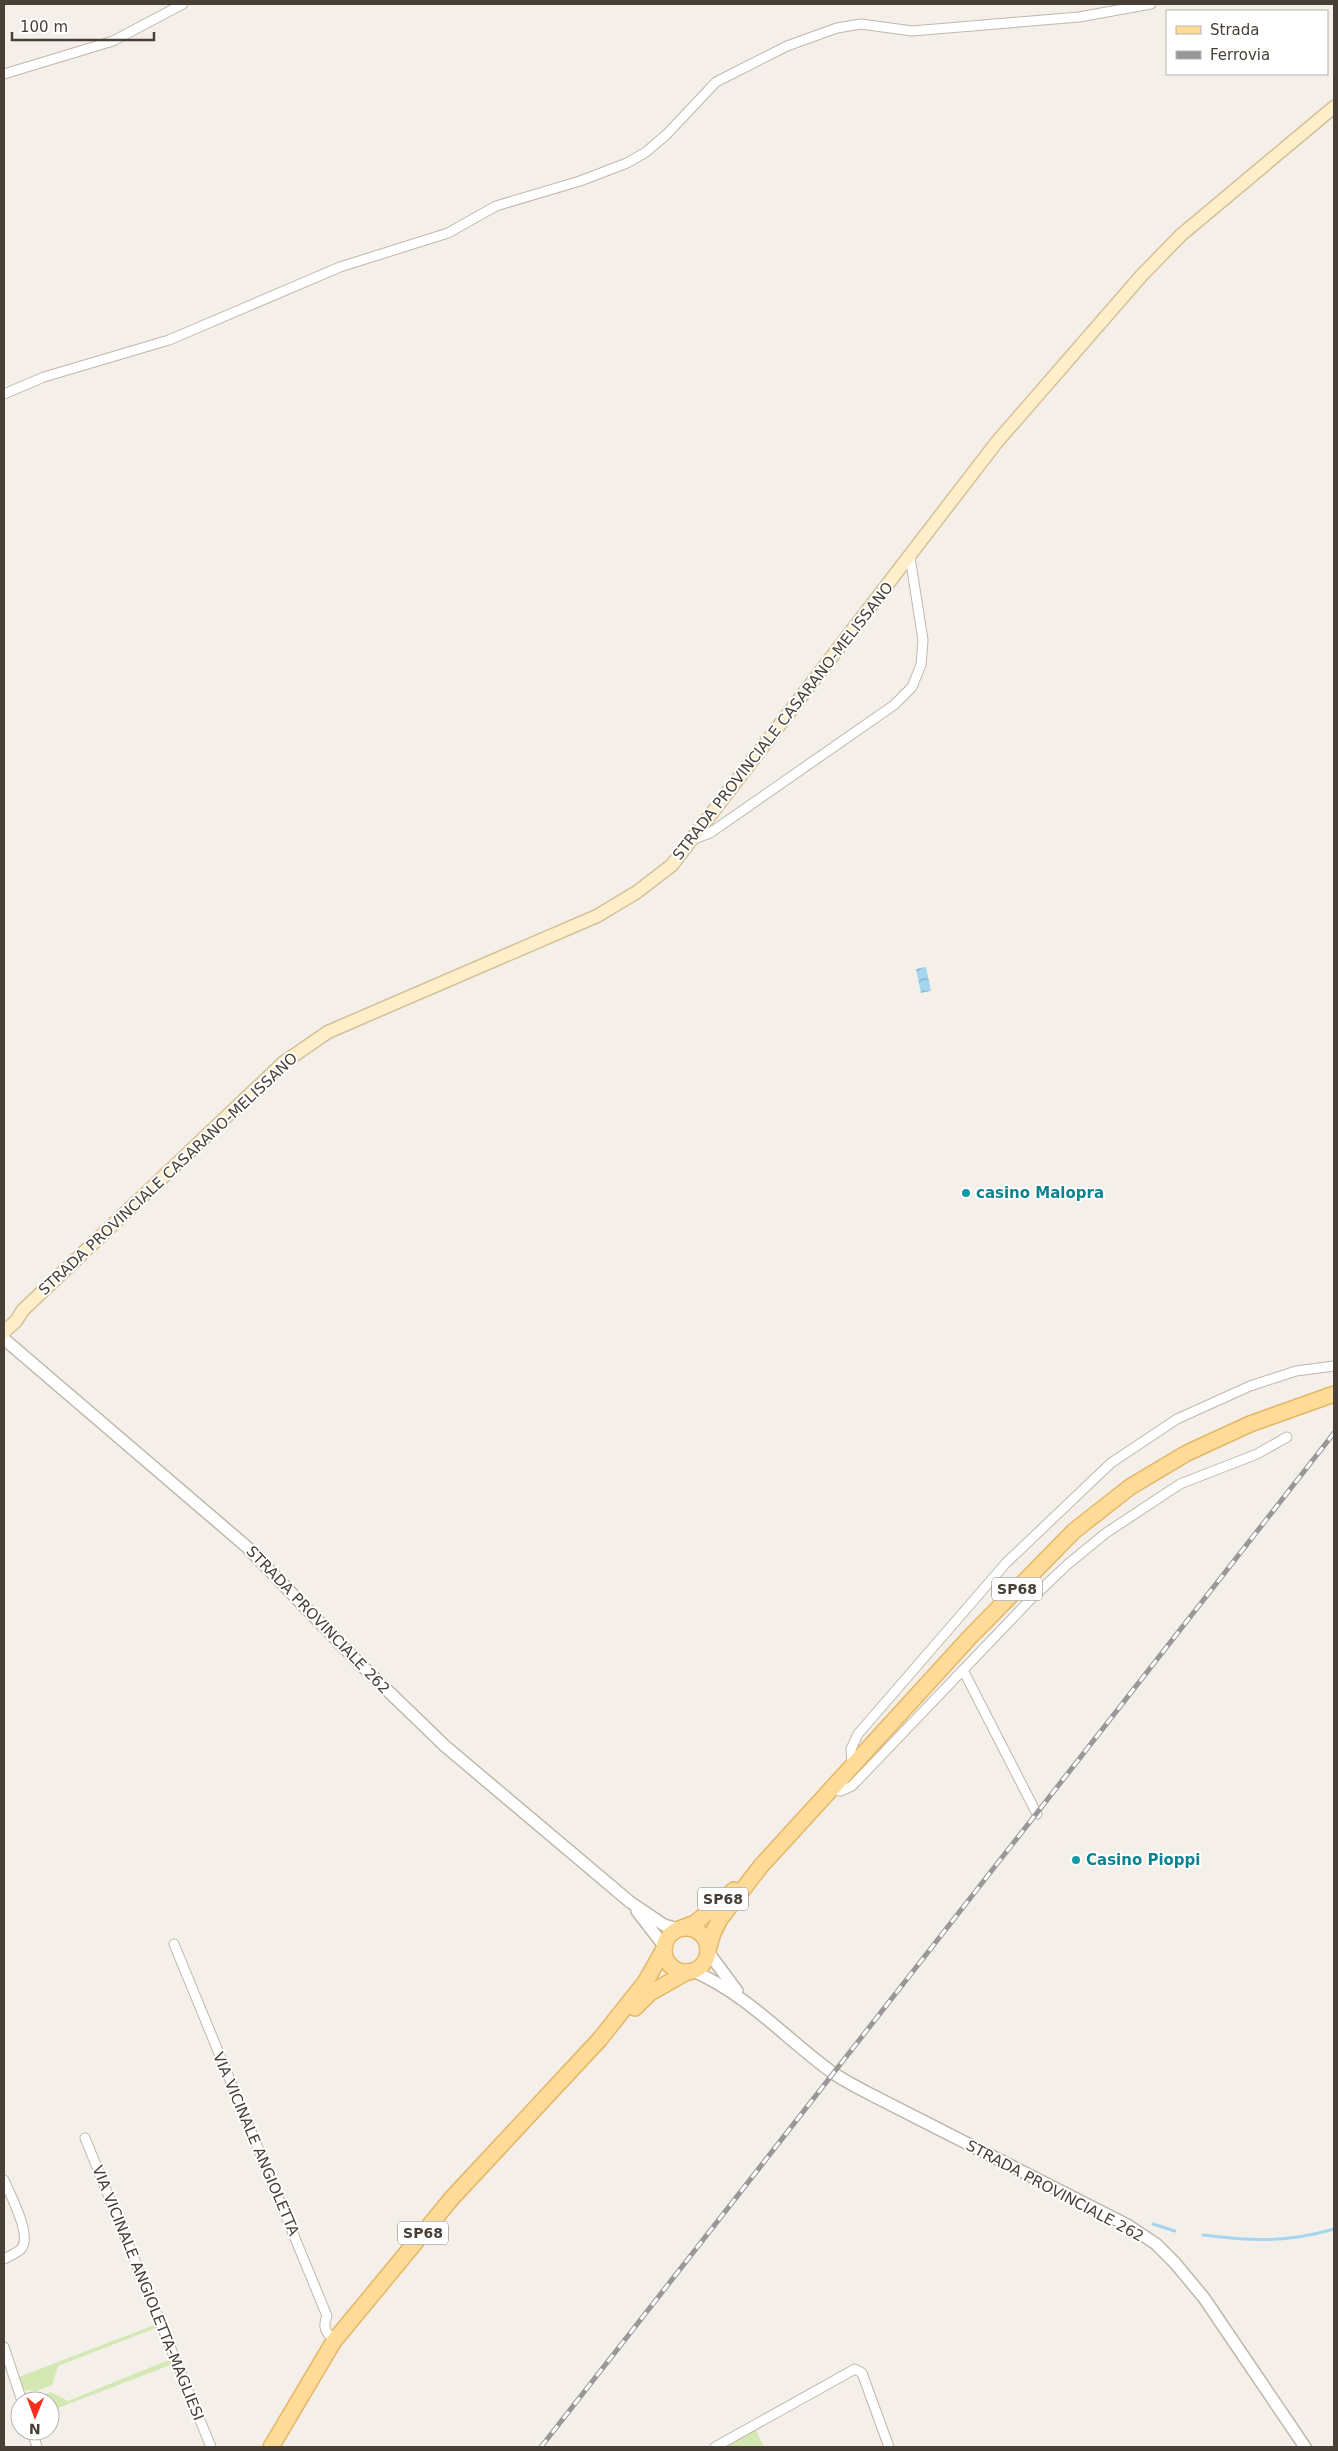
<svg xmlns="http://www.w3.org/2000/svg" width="1338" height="2451" viewBox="0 0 1338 2451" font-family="'DejaVu Sans',sans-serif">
<defs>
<pattern id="water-waves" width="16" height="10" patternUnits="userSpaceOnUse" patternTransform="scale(1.25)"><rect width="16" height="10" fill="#a5d6f1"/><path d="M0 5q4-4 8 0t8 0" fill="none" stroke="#88afc4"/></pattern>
</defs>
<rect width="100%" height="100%" fill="#f4f0e9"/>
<g fill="#d3e8b2">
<polygon points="157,2324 158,2327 58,2366 52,2385 37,2391 23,2390 19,2377"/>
<polygon points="171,2359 173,2364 50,2411 50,2401 37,2401 37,2397 51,2392 68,2401"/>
<polygon points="756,2430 764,2447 721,2447"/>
</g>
<polygon fill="url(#water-waves)" points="926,967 931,991 921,993 916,969"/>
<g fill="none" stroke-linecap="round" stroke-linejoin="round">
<g stroke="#a5d6f1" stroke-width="3">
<polyline points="1153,2224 1175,2231"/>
<path d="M1203,2235C1252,2241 1286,2243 1334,2229"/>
</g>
<defs>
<g id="minor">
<polyline points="4,74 113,41 183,4"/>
<polyline points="4,394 44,377 169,340 340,267 448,233 496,206 580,181 627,163 646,152 667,134 716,82 787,46 837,28 861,24 912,31 1079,17 1151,4"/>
<polyline points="691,840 710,833 894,705 912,687 921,665 923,640 910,557"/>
<polyline points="963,1670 1037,1814"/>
<polyline points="852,1765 851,1749 858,1734 1006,1563 1111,1463 1177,1419 1250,1386 1296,1371 1334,1366"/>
<polyline points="831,1789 841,1791 852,1786 1030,1600 1068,1564 1106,1533 1180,1484 1257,1454 1287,1437"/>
<path d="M174,1944L327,2316C322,2328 326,2332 334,2341"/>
<polyline points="85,2138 211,2447"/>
<path d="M4,2180C10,2195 33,2236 21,2249C17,2253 9,2256 4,2259"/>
<polyline points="4,2347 22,2401"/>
<polyline points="32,2431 37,2447"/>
<polyline points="715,2447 855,2369 862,2373 889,2447"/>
</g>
<g id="tertiary">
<polyline points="4,1339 247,1547 358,1662 445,1746 630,1902 664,1925 678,1929"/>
<polyline points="637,1911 664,1946"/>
<polyline points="708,1952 737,1991"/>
<path d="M693,1971C747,1994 786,2039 833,2073C843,2080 855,2086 866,2092L1129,2226L1156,2244L1175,2263L1204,2298L1305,2447"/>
</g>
<polyline id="secondary" points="4,1332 16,1321 23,1310 283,1063 328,1032 597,916 637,892 672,865 996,443 1142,275 1181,235 1334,107"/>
<g id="primary">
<polyline points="682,1928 695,1923 734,1890"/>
<circle cx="686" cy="1950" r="22"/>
<polyline points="708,1950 713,1933 720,1919 761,1866 970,1637 1074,1531 1130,1487 1187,1453 1250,1424 1334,1394"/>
<polyline points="635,2008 650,1993 687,1972"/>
<polyline points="271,2447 334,2341 452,2198 600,2039 646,1981 664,1949"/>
</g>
</defs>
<use href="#minor" stroke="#c0b7ab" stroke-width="11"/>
<use href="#tertiary" stroke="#c0b7ab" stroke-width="14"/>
<use href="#secondary" stroke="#d4c199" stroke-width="15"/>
<use href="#primary" stroke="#e4b767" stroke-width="18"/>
<use href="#minor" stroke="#fff" stroke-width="9"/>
<use href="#tertiary" stroke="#fff" stroke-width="11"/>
<use href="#secondary" stroke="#feeec9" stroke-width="12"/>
<use href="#primary" stroke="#fedb98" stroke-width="15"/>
<defs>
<polyline id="rail" points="541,2447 1334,1433"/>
</defs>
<use href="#rail" stroke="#989898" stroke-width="5"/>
<use href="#rail" stroke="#fff" stroke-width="3" stroke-dasharray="9" stroke-linecap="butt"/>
</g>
<g fill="#0f9aa8" stroke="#fff" stroke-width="2">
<circle cx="966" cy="1193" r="5"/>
<circle cx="1076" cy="1860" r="5"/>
</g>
<g text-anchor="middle" stroke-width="4" stroke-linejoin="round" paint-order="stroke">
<g fill="#fff" stroke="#7f7973" stroke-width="1">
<rect x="992" y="1577.5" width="50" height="23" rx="4"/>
<rect x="698" y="1887.5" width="50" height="23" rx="4"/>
<rect x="398" y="2221.5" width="50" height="23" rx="4"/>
</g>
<g font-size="14" font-weight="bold" fill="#484037">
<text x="1017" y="1594">SP68</text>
<text x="723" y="1904">SP68</text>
<text x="423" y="2238">SP68</text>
</g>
<g font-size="15" fill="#484037" stroke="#fff">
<text transform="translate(783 721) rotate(-52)" y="5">STRADA PROVINCIALE CASARANO-MELISSANO</text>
<text transform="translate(168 1174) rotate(-43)" y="5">STRADA PROVINCIALE CASARANO-MELISSANO</text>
<text transform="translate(318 1620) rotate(46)" y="5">STRADA PROVINCIALE 262</text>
<text transform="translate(256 2144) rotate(67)" y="5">VIA VICINALE ANGIOLETTA</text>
<text transform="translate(1055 2191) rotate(28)" y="5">STRADA PROVINCIALE 262</text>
<text transform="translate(148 2293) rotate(68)" y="5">VIA VICINALE ANGIOLETTA-MAGLIESI</text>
</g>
<g font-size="15" font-weight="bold" fill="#0d838f" stroke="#fff" text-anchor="start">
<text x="976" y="1198">casino Malopra</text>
<text x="1086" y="1865">Casino Pioppi</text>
</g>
</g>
<rect width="1338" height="2451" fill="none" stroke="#484037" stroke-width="10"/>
<rect x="1166" y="10" width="162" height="65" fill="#ffffff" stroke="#b6b3af"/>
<rect x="1176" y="26" width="25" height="8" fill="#fedb98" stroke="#b6b3af"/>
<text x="1210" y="35" font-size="15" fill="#484037">Strada</text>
<rect x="1176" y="51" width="25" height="8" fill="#989898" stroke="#b6b3af"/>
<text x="1210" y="60" font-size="15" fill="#484037">Ferrovia</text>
<g transform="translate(35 2416) rotate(181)"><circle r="24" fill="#ffffff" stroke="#b6b3af"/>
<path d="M0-4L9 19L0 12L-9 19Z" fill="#fa2e1a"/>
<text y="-8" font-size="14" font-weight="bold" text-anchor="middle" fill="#484037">N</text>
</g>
<path d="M12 32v8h142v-8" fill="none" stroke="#484037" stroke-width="2.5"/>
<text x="20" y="32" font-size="15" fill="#484037" stroke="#ffffff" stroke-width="4" paint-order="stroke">100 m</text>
</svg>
